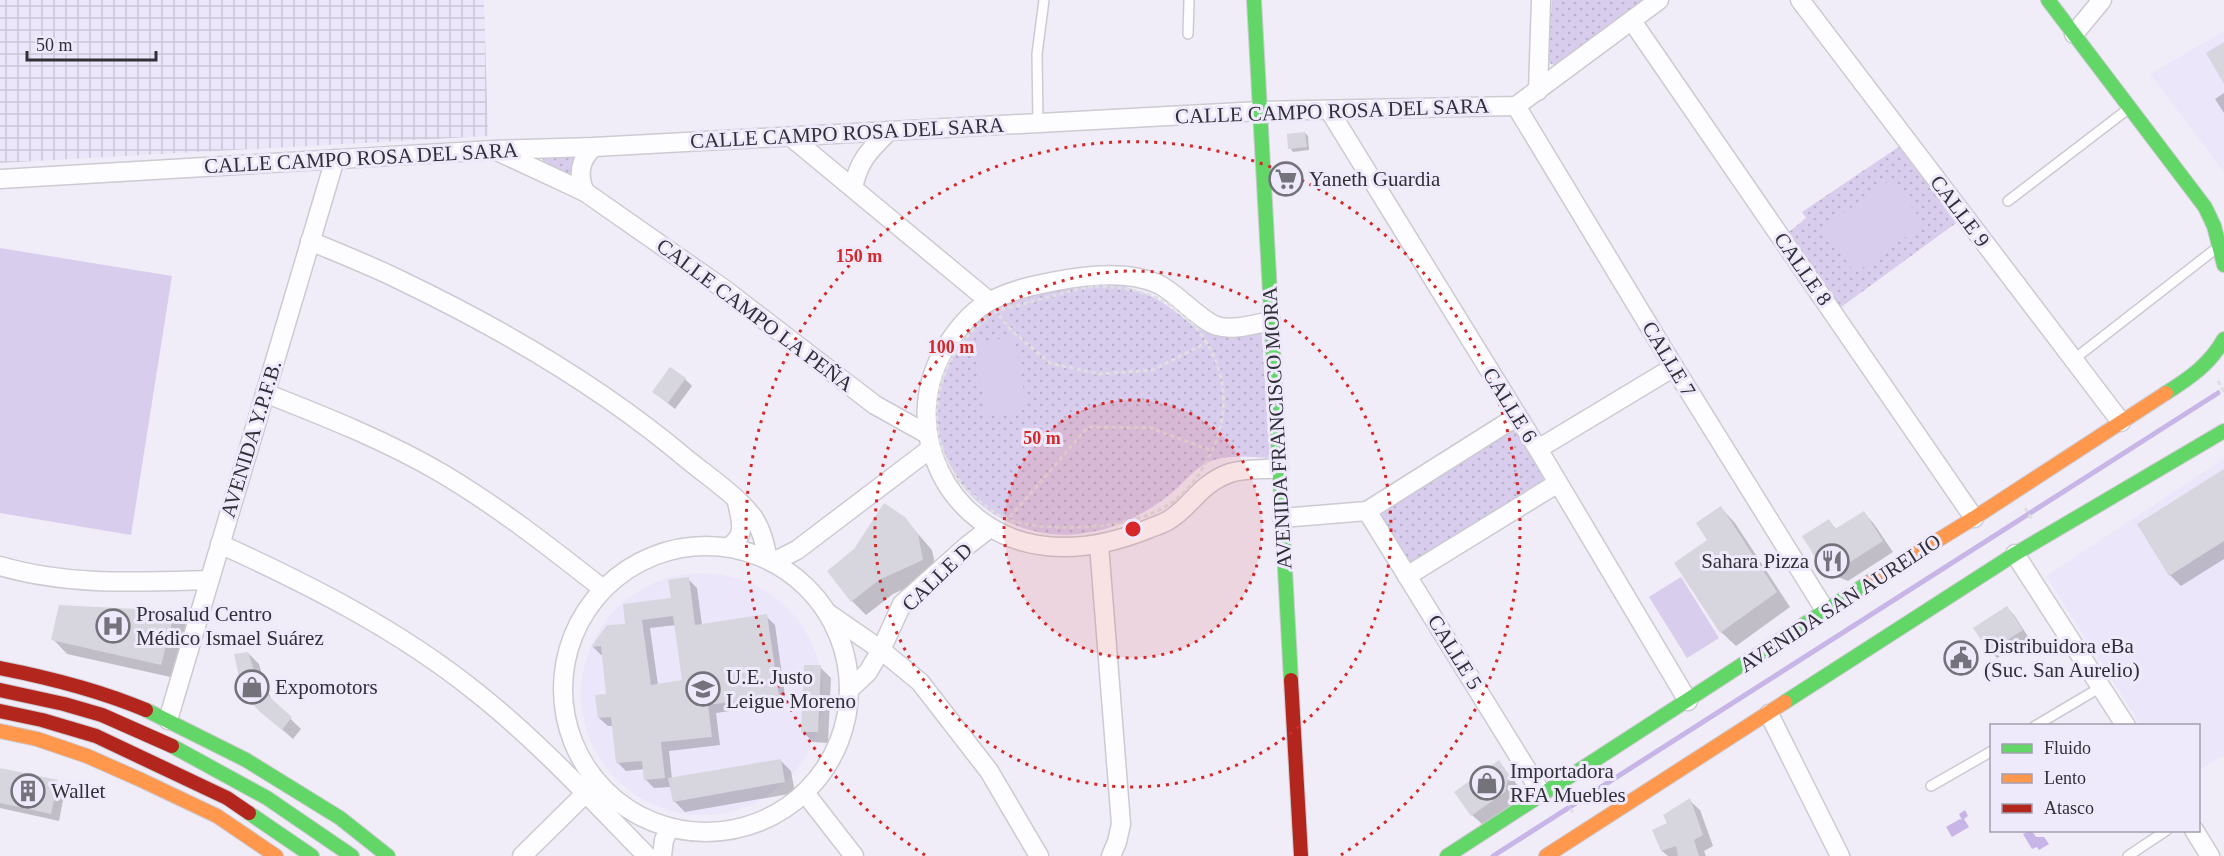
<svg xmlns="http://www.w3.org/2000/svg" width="2224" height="856" viewBox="0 0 2224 856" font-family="Georgia,serif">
<defs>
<pattern id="industrial-grid" width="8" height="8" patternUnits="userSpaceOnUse" patternTransform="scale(1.5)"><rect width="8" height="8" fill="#ece6fa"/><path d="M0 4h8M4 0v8" fill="none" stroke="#cbc6d7"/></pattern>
<pattern id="park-dots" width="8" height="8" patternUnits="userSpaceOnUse" patternTransform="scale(1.5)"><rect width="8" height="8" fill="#d8cded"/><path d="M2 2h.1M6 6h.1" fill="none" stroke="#bab0cc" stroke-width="1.8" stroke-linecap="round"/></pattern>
</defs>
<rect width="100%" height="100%" fill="#f0edf8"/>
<g fill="#ece6fa">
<polygon points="2224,31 2224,172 2150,74"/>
<polygon points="2224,459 2224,755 2199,770 2198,726 2141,725 2046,576"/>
<circle cx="702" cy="694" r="121"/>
</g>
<polygon fill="url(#industrial-grid)" points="0,0 484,0 488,136 0,163"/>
<g fill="url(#park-dots)">
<polygon points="1552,0 1646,0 1560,67 1551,64 1548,59"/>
<polygon points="1900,146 1956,223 1840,308 1789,232 1806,218 1802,212"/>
<polygon points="579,157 574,177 543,162 543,158"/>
<path d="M1118,284C1128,288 1139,291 1149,295C1197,319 1199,353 1261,324L1270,458C1250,457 1220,454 1203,465C1190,473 1181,486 1169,495C1132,525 1081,543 1034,531C988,519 957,491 942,446C940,440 935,432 935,425C933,409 942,379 949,364C956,349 966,330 980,319C1018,291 1072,286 1118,284Z"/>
<polygon points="1513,427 1546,482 1409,566 1377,512"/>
</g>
<g fill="#d8cded">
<polygon points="1892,179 1924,224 1855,273 1822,228"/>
<polygon points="0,248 172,276 131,535 0,513"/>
<polygon points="1014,336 1027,409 987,417 973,344"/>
<polygon points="1681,577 1719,638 1687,658 1649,597"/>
</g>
<g fill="#c6b5e6">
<polygon points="1965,810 1968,816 1964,819 1969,827 1952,837 1946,827 1960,819 1962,820 1959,814"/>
<polygon points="2029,831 2032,831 2036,837 2044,837 2049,844 2039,850 2037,847 2032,849 2023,834"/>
</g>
<g fill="#0003" fill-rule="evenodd">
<polygon points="2224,93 2224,113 2215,99"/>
<polygon points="1305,133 1308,136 1309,150 1293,152 1290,148"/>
<polygon points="685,379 692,386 675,409 654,392"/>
<polygon points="2224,471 2224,559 2181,586 2170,575"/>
<polygon points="1721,508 1735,523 1790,607 1736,646 1721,632 1710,541"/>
<polygon points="1864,513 1874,524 1893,552 1848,581 1833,575 1821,564 1829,521 1837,530"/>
<polygon points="904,518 932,550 937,574 893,594 866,615 852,601"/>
<path d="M688,579L697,588L702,625L766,616L775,625L786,703L716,713L720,745L669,751L672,779L780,760L791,771L795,793L685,812L674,801L671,787L654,788L646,780L645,769L626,771L617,762L614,726H608L599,718L608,695L604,655H601L593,647L672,599ZM676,625L684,682L658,685L650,628Z"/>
<polygon points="2007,608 2014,615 2029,638 1997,658 1990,651"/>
<polygon points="174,613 188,627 175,678 67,654 53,639"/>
<polygon points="248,653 259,664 266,688 273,702 301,729 293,739 261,711"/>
<polygon points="820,667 831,678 828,743 813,742 802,731"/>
<polygon points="1499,762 1519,787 1515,803 1483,825 1472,815"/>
<polygon points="0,769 57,782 65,790 59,821 0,808"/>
<polygon points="1689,800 1700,810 1713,846 1704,851 1706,856 1668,856 1662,851 1654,831 1669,824"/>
</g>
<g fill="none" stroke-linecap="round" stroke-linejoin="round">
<polyline stroke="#c6b5e6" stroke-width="5" points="1493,856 2218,393"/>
</g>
<g fill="#d7d5dd" fill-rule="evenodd">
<polygon points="2224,42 2224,84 2206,53"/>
<polygon points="1305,132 1307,147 1288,149 1287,134"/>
<polygon points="670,367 686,378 668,403 652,392"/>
<polygon points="2224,469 2224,541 2169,576 2137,524"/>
<polygon points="884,503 905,517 918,534 923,560 879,580 851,602 827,571 854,549"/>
<polygon points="1721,506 1777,592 1720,633 1674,563 1707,540 1696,523"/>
<polygon points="1864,511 1883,541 1836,571 1820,565 1802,536 1829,519 1835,529"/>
<path d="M689,577L695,625L767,614L779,695L708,705L712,737L661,742L665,778L644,780L642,761L616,763L611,717L598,718L595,695L606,694L601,646L591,647L607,625L625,624L623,604L671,598L668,580ZM673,616L682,680L651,685L642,620Z"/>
<polygon points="59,605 175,611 161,665 51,640"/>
<polygon points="2007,606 2023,630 1989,652 1973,628"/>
<polygon points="248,652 256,676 264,692 292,717 282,730 260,712 249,700 240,682 234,654"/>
<polygon points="804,665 821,665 818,732 801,732"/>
<polygon points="781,759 785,782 673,802 668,778"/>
<polygon points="1499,760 1509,775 1505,792 1471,816 1454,792"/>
<polygon points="0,768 58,780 51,814 0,803"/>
<polygon points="1690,798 1703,835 1694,840 1699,856 1678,856 1676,846 1661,851 1652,830 1667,823 1663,815"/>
</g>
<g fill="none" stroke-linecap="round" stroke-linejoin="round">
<defs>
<g id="lane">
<polyline points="1188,34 1189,0"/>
<polyline points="1038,122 1037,54 1044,0"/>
<polyline points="2008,201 2128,109"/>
<polyline points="2073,360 2218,247"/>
<polyline points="2035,726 2101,687"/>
<polyline points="1931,786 1992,751"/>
<polyline points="2128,856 2167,830"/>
</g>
<g id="street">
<polyline points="1800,0 2121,422"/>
<polyline points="1632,21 1974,518"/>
<polyline points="2074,34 2102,0"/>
<polyline points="1538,91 1541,0"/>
<polyline points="1516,106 1674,367 1825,610"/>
<polyline points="1329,110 1538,449 1688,701"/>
<polyline points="791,137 989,301"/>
<polyline points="499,152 585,192 724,289 875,405 927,434"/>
<polyline points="0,179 494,150 594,147 1260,111 1516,106 1659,0"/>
<path d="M853,188C859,160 869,151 889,131"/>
<path d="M585,192C577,175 580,159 594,147"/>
<path d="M310,241C341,254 372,266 402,281C504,330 602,387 688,460C709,477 736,495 753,517C762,530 765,545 768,559"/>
<path d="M1271,321C1255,324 1233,331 1217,326C1200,321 1176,292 1158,284C1124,268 1073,277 1037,285C1022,288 1004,294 990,301C973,310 959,327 949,342C893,425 948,536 1046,546C1082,550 1116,542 1148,529C1155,526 1163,524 1169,520C1192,506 1199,484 1230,473C1244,468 1264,470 1279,468"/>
<path d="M265,393C326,417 387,441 443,474C500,508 551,548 603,589"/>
<polyline points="1538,449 1674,367"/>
<polyline points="1367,511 1542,794"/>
<polyline points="1282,518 1367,511 1516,417"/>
<path d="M220,544C310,585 399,630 476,692C538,741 592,800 647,856"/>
<polyline points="1099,545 1121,824 1117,842 1111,856"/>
<circle cx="706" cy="689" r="143"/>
<path d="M728,547C747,537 741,520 737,502"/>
<polyline points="2015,554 2126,726"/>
<polyline points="773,562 797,550 930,449"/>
<path d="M0,566C68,586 139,582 209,580"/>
<polyline points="1407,576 1558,483"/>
<polyline points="829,614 881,650 920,682 989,771 1039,856"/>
<polyline points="849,690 868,672 881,650 902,604 968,545 990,528"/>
<polyline points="1769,714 1840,856"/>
<polyline points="168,720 335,159"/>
<polyline points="805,793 854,856"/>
<polyline points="2194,830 2210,856"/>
<polyline points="522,856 593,786"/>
<polyline points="662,856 664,840 669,829"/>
</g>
<g id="fast">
<polyline points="1254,0 1291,680"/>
<polyline points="2048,0 2205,207 2214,226 2224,265"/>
<path d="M2166,393C2190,378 2210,364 2224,339"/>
<polyline points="1785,702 2015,554 2224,431"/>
<polyline points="146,710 246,760 340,818 388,856"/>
<polyline points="172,746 267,798 352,856"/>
<polyline points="249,813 312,856"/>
<polyline points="1447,856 1871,581"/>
</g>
<g id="slow">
<polyline points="1871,581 1974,518 2166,393"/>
<polyline points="0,731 37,739 87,756 139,779 217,816 276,856"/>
<polyline points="1546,856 1785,702"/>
</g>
<g id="jam">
<path d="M0,668C51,678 99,690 146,710"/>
<polyline points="1291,680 1301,856"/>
<polyline points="0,690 64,704 102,715 172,746"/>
<polyline points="0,711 42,720 96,736 227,798 249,813"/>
</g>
</defs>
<use href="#lane" stroke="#cdcad2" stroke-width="12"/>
<use href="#street" stroke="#cdcad2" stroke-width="21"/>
<use href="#fast" stroke="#cdcad2" stroke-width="16"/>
<use href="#slow" stroke="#cdcad2" stroke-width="16"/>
<use href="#jam" stroke="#cdcad2" stroke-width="16"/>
<g stroke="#dfdee1" stroke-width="3" stroke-dasharray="4.5 3" stroke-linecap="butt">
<path d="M1095,286C1117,287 1136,289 1157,298C1171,304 1185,316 1196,328C1227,365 1232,412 1210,455C1199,477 1185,496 1163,508C1139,521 1110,526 1084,527C1062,528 1027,527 1007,519C994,515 984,504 974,496C914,443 931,355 994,313C1001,309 1012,307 1020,305C1045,298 1069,291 1095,286Z"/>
<polyline points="999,315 1012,331 1050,363 1099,374 1153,370 1208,342"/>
<polyline points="2218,381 2224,392"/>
<polyline points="2025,508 2033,521"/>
<polyline points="1010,517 1088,427 1151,428 1212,451"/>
<polyline points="1567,802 1574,815"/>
</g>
<use href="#lane" stroke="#fdfcfe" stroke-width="9"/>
<use href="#street" stroke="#fdfcfe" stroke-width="18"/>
<use href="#fast" stroke="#63d668" stroke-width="14"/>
<use href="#slow" stroke="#ff974d" stroke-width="14"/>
<use href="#jam" stroke="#b3261e" stroke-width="14"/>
</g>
<circle cx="1133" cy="529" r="129" fill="#d62828" fill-opacity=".12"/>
<g fill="none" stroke="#d62828" stroke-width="3" stroke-dasharray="3 6">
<circle cx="1133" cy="529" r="129"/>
<circle cx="1133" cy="529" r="258"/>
<path d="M925 855A387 387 0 1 1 1341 855"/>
</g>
<defs>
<symbol id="supermarket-ring" viewBox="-11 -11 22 22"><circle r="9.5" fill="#efe9fc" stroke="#74727b" stroke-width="1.5"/><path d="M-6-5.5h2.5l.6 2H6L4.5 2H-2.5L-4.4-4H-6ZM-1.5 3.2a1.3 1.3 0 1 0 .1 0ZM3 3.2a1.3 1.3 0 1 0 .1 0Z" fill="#74727b"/></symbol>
<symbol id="restaurant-ring" viewBox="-11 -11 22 22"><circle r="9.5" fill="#efe9fc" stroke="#74727b" stroke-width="1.5"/><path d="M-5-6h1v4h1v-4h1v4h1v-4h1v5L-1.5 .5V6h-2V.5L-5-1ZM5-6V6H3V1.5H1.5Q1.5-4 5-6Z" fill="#74727b"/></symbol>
<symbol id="hospital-ring" viewBox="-11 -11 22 22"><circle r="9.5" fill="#efe9fc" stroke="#74727b" stroke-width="1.5"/><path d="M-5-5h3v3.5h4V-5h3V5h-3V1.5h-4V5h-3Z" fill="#74727b"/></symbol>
<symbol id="civic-ring" viewBox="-11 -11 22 22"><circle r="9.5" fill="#efe9fc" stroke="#74727b" stroke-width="1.5"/><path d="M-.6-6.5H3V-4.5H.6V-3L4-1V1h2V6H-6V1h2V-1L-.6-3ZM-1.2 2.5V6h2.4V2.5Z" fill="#74727b"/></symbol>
<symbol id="shop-ring" viewBox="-11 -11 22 22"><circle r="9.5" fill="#efe9fc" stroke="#74727b" stroke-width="1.5"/><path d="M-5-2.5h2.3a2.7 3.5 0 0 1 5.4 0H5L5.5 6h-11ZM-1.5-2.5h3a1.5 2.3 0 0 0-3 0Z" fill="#74727b"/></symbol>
<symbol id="school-ring" viewBox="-11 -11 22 22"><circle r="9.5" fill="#efe9fc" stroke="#74727b" stroke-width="1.5"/><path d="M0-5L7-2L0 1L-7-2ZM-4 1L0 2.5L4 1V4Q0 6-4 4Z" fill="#74727b"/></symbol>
<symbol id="building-ring" viewBox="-11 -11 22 22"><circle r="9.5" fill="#efe9fc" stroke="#74727b" stroke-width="1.5"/><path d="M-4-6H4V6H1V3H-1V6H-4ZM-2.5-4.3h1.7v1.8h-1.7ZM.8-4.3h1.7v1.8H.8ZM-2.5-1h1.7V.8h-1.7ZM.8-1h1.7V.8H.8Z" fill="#74727b"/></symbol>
</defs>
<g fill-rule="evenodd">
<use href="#supermarket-ring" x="1267" y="160" width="38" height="38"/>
<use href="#restaurant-ring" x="1813" y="542" width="38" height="38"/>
<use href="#hospital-ring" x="94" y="607" width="38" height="38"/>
<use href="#civic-ring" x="1942" y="639" width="38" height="38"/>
<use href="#shop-ring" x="233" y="668" width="38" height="38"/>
<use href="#school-ring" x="684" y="670" width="38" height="38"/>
<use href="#shop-ring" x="1468" y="764" width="38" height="38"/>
<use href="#building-ring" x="9" y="772" width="38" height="38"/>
</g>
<g text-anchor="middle" stroke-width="6" stroke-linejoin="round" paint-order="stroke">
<g font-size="21" fill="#323037" stroke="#efe9fc">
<text transform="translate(1332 111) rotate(-2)" y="7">CALLE CAMPO ROSA DEL SARA</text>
<text transform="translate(847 133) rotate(-3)" y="7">CALLE CAMPO ROSA DEL SARA</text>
<text transform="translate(361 158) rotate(-3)" y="7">CALLE CAMPO ROSA DEL SARA</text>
<text transform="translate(1960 211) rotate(53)" y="7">CALLE 9</text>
<text transform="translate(1803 269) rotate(55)" y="7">CALLE 8</text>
<text transform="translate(755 315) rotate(37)" y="7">CALLE CAMPO LA PEÑA</text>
<text transform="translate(1669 359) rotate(59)" y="7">CALLE 7</text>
<text transform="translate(1510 405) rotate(58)" y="7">CALLE 6</text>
<text transform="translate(1277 428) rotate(-93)" y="7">AVENIDA FRANCISCO MORA</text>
<text transform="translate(251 439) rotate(-73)" y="7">AVENIDA Y.P.F.B.</text>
<text transform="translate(937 577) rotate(-44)" y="7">CALLE D</text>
<text transform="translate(1840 603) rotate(-33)" y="7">AVENIDA SAN AURELIO</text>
<text transform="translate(1455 652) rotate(58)" y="7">CALLE 5</text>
</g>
<g font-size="21" fill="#323037" stroke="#efe9fc" text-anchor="start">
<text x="1309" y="186">Yaneth Guardia</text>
<text x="1809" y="568" text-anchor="end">Sahara Pizza</text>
<text x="136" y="621">Prosalud Centro<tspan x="136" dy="24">Médico Ismael Suárez</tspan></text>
<text x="1984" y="653">Distribuidora eBa<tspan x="1984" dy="24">(Suc. San Aurelio)</tspan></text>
<text x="726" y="684">U.E. Justo<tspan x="726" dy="24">Leigue Moreno</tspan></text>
<text x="275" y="694">Expomotors</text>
<text x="1510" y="778">Importadora<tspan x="1510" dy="24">RFA Muebles</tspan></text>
<text x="51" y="798">Wallet</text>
</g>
</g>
<circle cx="1133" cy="529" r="9" fill="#d62828" stroke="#efe9fc" stroke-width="3"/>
<g font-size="18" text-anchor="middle" font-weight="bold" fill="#d62828" stroke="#efe9fc" stroke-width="6" stroke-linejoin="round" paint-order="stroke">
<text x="859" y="262">150 m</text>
<text x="951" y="353">100 m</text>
<text x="1042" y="444">50 m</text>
</g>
<rect x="1990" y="724" width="210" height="108" fill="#efe9fc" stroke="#a39fad" stroke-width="1.5"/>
<rect x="2002" y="744" width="30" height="9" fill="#63d668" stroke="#a39fad" stroke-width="1.5"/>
<text x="2044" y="754" font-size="18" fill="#323037">Fluido</text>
<rect x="2002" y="774" width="30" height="9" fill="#ff974d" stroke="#a39fad" stroke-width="1.5"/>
<text x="2044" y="784" font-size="18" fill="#323037">Lento</text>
<rect x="2002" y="804" width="30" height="9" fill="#b3261e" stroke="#a39fad" stroke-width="1.5"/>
<text x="2044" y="814" font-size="18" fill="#323037">Atasco</text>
<path d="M27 51v9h129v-9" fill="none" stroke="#323037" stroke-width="3"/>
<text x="36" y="51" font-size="18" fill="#323037" stroke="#efe9fc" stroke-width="4.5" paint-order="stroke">50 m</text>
</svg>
